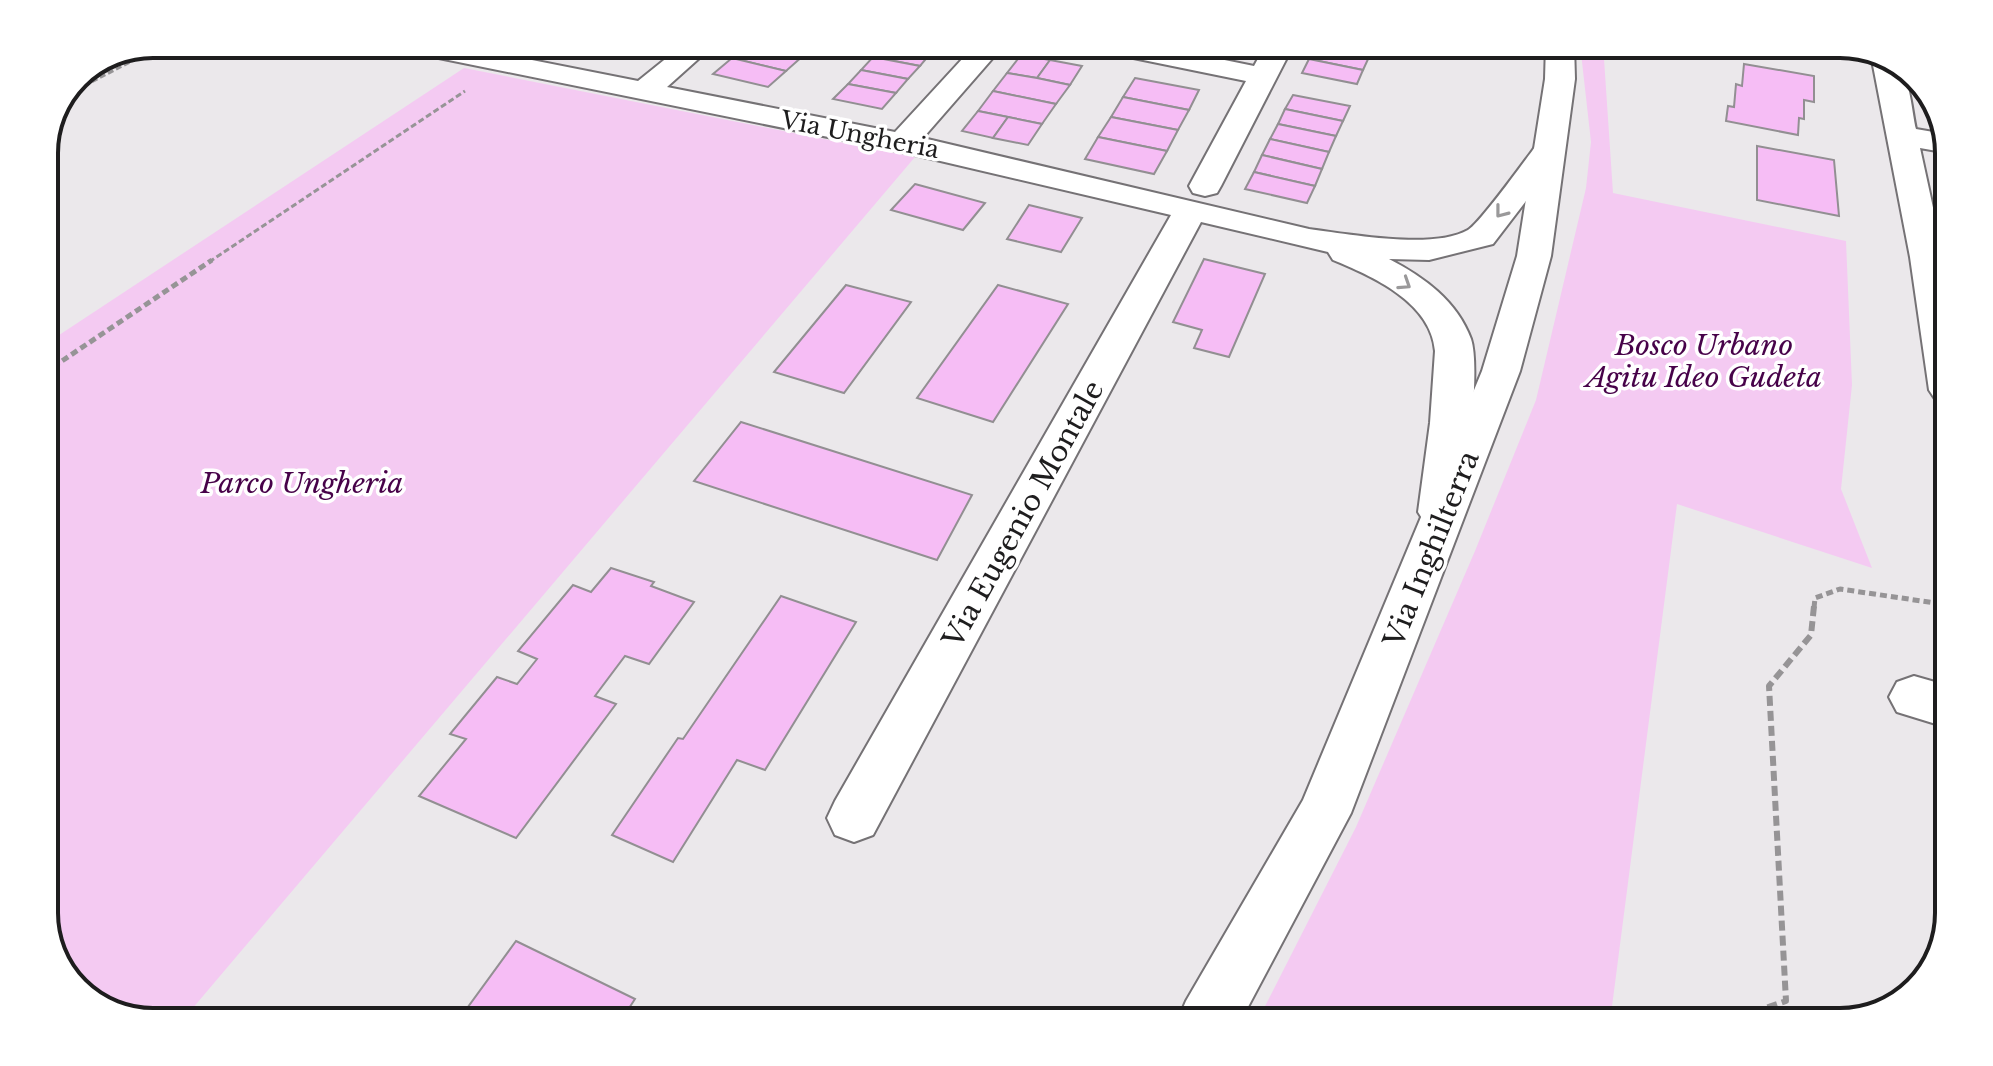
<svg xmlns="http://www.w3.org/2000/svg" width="1993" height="1066" viewBox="0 0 1993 1066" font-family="'Libre Baskerville',serif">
<rect width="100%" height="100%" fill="#ebe8eb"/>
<g fill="#f4caf2">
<polygon points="1580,44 1603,44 1613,193 1846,241 1852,385 1841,489 1872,568 1677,504 1610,1022 1257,1022 1356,827 1475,551 1536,400 1586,188 1591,142"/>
<path d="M464,68L915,157L181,1022C136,1022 92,1012 63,974C53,961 50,936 44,921V345Z"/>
</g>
<g fill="#f6bdf5" stroke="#928f92" stroke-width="2">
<polygon points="749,44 755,44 804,55 786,71 732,58"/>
<polygon points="755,44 817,44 804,55"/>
<polygon points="885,44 931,53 920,66 873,57"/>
<polygon points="885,44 939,44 931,53"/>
<polygon points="1317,44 1375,44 1369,57 1315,47"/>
<polygon points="1315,47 1369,57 1363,70 1309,59"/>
<polygon points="1021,55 1050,60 1037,78 1007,73"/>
<polygon points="873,57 920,66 908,79 861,70"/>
<polygon points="732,58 786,71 768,87 713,74"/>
<polygon points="1309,59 1363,70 1357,84 1302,73"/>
<polygon points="1050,60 1082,66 1070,85 1037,78"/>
<polygon points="1744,64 1814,76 1814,102 1804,100 1804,119 1799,118 1798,135 1726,121 1728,106 1734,107 1736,84 1742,86"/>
<polygon points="861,70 908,79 896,93 848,84"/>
<polygon points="1007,73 1037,78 1070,85 1056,104 993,91"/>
<polygon points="1135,78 1199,90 1189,110 1123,97"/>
<polygon points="848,84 896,93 882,109 833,99"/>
<polygon points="993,91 1056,104 1042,124 978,111"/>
<polygon points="1293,95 1350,106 1343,121 1285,109"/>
<polygon points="1123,97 1189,110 1178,130 1111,117"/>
<polygon points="1285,109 1343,121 1336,136 1278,124"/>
<polygon points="978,111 1008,117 993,138 962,131"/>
<polygon points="1008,117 1042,124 1028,145 993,138"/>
<polygon points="1111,117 1178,130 1167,151 1098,137"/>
<polygon points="1278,124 1336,136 1329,152 1270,139"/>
<polygon points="1098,137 1167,151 1154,174 1085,159"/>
<polygon points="1270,139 1329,152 1322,169 1262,155"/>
<polygon points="1757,146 1834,160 1839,216 1757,200"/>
<polygon points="1262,155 1322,169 1315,186 1254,172"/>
<polygon points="1254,172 1315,186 1307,203 1245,189"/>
<polygon points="915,184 985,203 963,230 891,210"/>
<polygon points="1029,205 1082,218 1061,252 1007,239"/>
<polygon points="1204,259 1265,274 1229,357 1194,348 1202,330 1173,322"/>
<polygon points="846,285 911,302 844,393 774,372"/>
<polygon points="998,285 1068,304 993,422 917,398"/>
<polygon points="741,422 972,495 937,560 694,481"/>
<polygon points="611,568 654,582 651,586 694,602 649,664 625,656 595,696 616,704 516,838 419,796 466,739 450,734 497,677 517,684 537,659 518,651 573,585 591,592"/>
<polygon points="781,596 856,622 765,770 737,760 673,862 612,835 678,738 683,739"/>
<polygon points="516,941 635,999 620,1022 457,1022"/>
</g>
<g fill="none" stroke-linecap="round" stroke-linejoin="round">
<defs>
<g id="minor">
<path d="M395,44H451L638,81L684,44H715L667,87L895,132L976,44H1005L923,138L1309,229C1349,234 1433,250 1468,230C1480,223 1526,159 1538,143L1549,141L1560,143L1565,150L1493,244L1429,260L1389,259C1424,277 1457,301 1471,339C1481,369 1466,476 1462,512L1455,523L1440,528L1425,523L1418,512L1430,423L1435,351C1431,302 1372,276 1333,260L1328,252L1201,222L873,835L854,842L835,835L827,818L835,801L1171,215L902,152L409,52L399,50Z"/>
<polygon points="1090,44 1146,44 1254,66 1266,44 1294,44 1221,186 1217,193 1205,196 1193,193 1189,186 1246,81 1104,52 1094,50"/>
<path d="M1876,54C1910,54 1910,103 1916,129L1945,134L1948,153L1920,148L1949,281V403L1935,399L1929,390L1910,257L1872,60Z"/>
<polygon points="1914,676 1949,686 1949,728 1897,712 1889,697 1897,682"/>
</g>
<polygon id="major" points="1546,44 1574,44 1575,79 1551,256 1520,371 1351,813 1240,1022 1177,1022 1186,1001 1303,800 1482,371 1517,256 1545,79"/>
</defs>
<use href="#minor" stroke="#757275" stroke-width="4"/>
<use href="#major" stroke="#757275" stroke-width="4"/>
<g stroke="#969496" stroke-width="3" stroke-dasharray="6 3" stroke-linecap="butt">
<polyline points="68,94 165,44"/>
<polyline points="209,262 465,91"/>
</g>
<g stroke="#969496" stroke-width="5" stroke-dasharray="7 4" stroke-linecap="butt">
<polyline points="44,373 212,260"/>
<polyline points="1814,608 1815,598 1840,589 1949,605"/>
</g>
<polyline stroke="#969496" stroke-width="6" stroke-dasharray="10 5" stroke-linecap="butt" points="1725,1022 1786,1001 1769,686 1811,635 1814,606"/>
<use href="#minor" fill="#fff" fill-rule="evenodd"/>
<use href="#major" fill="#fff" fill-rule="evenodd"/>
</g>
<defs><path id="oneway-chevron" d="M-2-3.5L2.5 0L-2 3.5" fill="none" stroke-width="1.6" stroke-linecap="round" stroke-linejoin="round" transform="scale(2)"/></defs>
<g stroke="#9a999a">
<use href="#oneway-chevron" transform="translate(1501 212) rotate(128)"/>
<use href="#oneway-chevron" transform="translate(1405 284) rotate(33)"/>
</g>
<g text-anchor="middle" stroke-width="7" stroke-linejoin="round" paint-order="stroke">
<g font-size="24" fill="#1e1d1e" stroke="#fff">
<text transform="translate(860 135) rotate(11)" y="8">Via Ungheria</text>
</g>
<g font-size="28" font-style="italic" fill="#470249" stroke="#fff">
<text x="1704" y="355">Bosco Urbano<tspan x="1704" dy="32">Agitu Ideo Gudeta</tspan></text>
<text x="302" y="493">Parco Ungheria</text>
</g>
<g font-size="28" fill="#1e1d1e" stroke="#fff">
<text transform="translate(1023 514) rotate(-61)" y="10">Via Eugenio Montale</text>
<text transform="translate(1431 549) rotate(-68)" y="10">Via Inghilterra</text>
</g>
</g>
<path d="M0 0H1993V1066H0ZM153 58H1840A95 95 0 0 1 1935 153V913A95 95 0 0 1 1840 1008H153A95 95 0 0 1 58 913V153A95 95 0 0 1 153 58Z" fill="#fff" fill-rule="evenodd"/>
<path fill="none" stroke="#1e1d1e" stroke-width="4" d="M153 58H1840A95 95 0 0 1 1935 153V913A95 95 0 0 1 1840 1008H153A95 95 0 0 1 58 913V153A95 95 0 0 1 153 58Z"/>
</svg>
